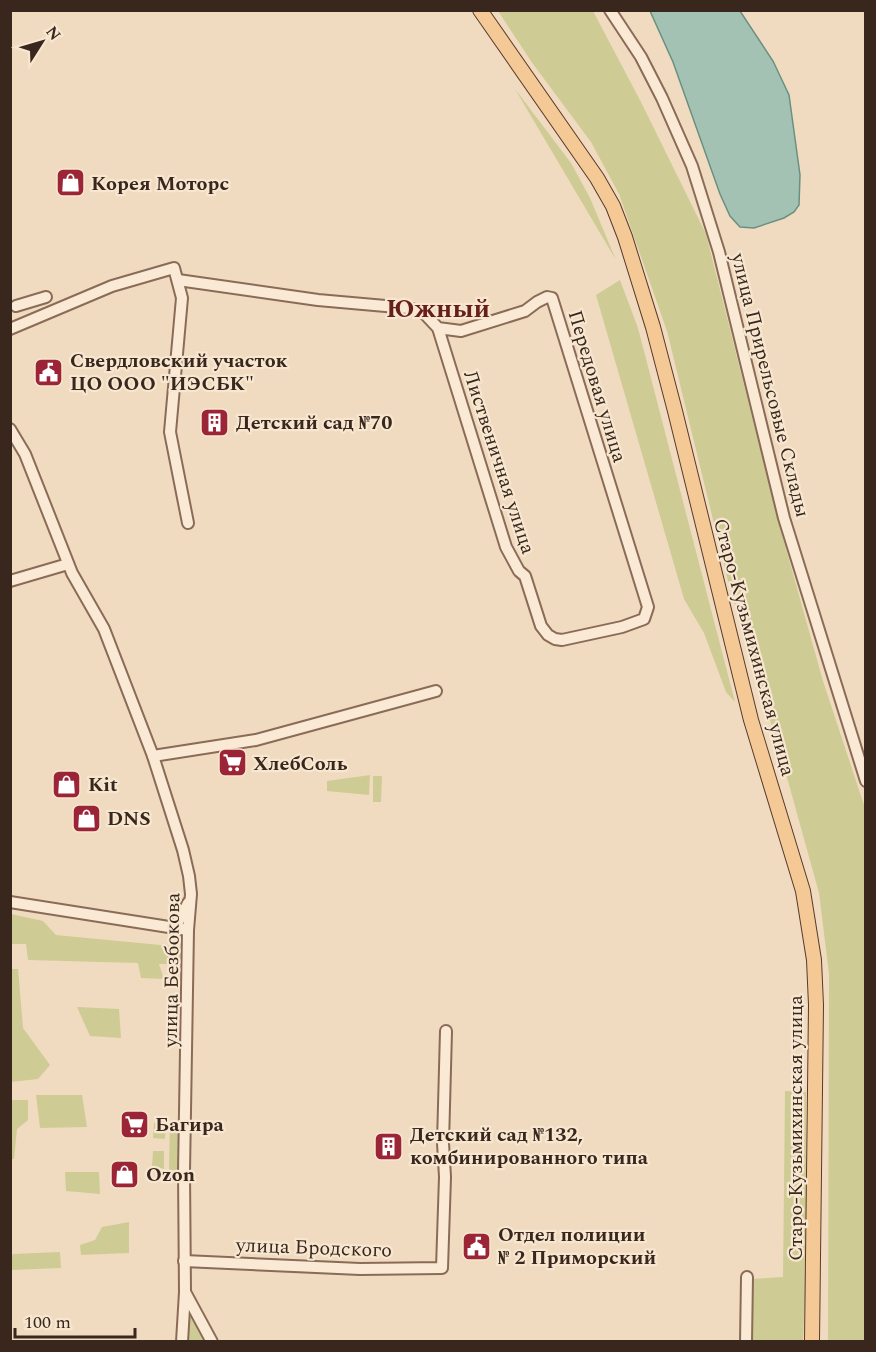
<svg xmlns="http://www.w3.org/2000/svg" width="876" height="1352" viewBox="0 0 876 1352" font-family="Spectral,serif">
<rect width="100%" height="100%" fill="#f0dbc0"/>
<g fill="#cecc94">
<polygon points="498,11 593,11 641,102 706,234 778,520 823,681 865,808 865,1341 828,1341 829,974 819,893 783,763 729,585 667,331 619,194 591,142 533,64"/>
<polygon points="515,89 571,163 590,198 616,260"/>
<polygon points="620,280 638,328 735,702 726,692 704,633 684,599 596,295"/>
<polygon points="370,775 369,795 327,791 327,781"/>
<polygon points="373,776 382,776 381,802 373,802"/>
<polygon points="11,914 43,921 56,935 181,947 180,964 159,964 164,979 141,978 138,963 28,960 26,944 11,944"/>
<polygon points="11,969 18,969 23,1028 50,1065 38,1079 11,1082"/>
<polygon points="77,1007 119,1009 121,1038 90,1036"/>
<polygon points="785,1091 806,1092 806,1278 803,1341 752,1342 752,1279 783,1277"/>
<polygon points="36,1095 82,1095 87,1127 40,1128"/>
<polygon points="11,1100 28,1100 28,1120 17,1129 14,1159 11,1159"/>
<polygon points="166,1122 165,1139 153,1138 154,1123"/>
<polygon points="170,1122 178,1122 178,1170 169,1170"/>
<polygon points="153,1151 164,1151 164,1169 152,1166"/>
<polygon points="65,1172 99,1172 100,1194 66,1191"/>
<polygon points="129,1222 129,1253 81,1255 80,1245 95,1240 102,1227"/>
<polygon points="60,1252 61,1268 11,1270 11,1256 13,1254"/>
<polygon points="185,1292 212,1341 182,1342"/>
</g>
<polygon fill="#a3c2b4" stroke="#6a9081" stroke-width="1.5" points="650,11 740,11 773,61 789,95 800,175 799,205 794,212 784,218 754,228 740,227 730,216 720,194 673,62"/>
<g fill="none" stroke-linecap="round" stroke-linejoin="round">
<defs>
<g id="minor">
<polyline points="610,10 641,57 662,98 692,166 719,252 784,518 866,781"/>
<polyline points="178,280 318,300 408,308 423,312 438,328 461,331 525,311 537,302 547,297 552,298 648,607 644,619 622,627 562,640 555,639 548,635 541,626 525,576 519,571 506,547 438,328"/>
<polyline points="16,306 46,297"/>
<polyline points="10,329 112,286 174,268 182,298 170,432 188,523"/>
<polyline points="10,429 25,454 72,573 104,629 153,756 183,850 189,876 191,894 188,930 184,1172 185,1292 182,1342"/>
<polyline points="10,581 68,564"/>
<polyline points="153,756 256,740 436,691"/>
<polyline points="10,902 188,930"/>
<polyline points="171,928 178,922 188,903"/>
<polyline points="184,1261 360,1269 442,1268 445,1177 443,1143 446,1031"/>
<polyline points="185,1292 212,1342"/>
<polyline points="746,1342 747,1277"/>
</g>
<polyline id="major" points="480,10 597,178 613,206 625,237 653,327 675,411 751,720 803,891 814,960 816,1005 812,1342"/>
</defs>
<use href="#minor" stroke="#8a6b57" stroke-width="14"/>
<use href="#major" stroke="#573a2c" stroke-width="16"/>
<use href="#minor" stroke="#fae9d4" stroke-width="10"/>
<use href="#major" stroke="#f5c996" stroke-width="14"/>
</g>
<defs>
<symbol id="shop-square" viewBox="-11 -11 22 22"><rect x="-9" y="-9" width="18" height="18" rx="4" fill="#9b2537" stroke="#f7e6d0"/><path d="M-5-2.5h2.3a2.7 3.5 0 0 1 5.4 0H5L5.5 6h-11ZM-1.5-2.5h3a1.5 2.3 0 0 0-3 0Z" fill="#fff"/></symbol>
<symbol id="civic-square" viewBox="-11 -11 22 22"><rect x="-9" y="-9" width="18" height="18" rx="4" fill="#9b2537" stroke="#f7e6d0"/><path d="M-.6-6.5H3V-4.5H.6V-3L4-1V1h2V6H-6V1h2V-1L-.6-3ZM-1.2 2.5V6h2.4V2.5Z" fill="#fff"/></symbol>
<symbol id="building-square" viewBox="-11 -11 22 22"><rect x="-9" y="-9" width="18" height="18" rx="4" fill="#9b2537" stroke="#f7e6d0"/><path d="M-4-6H4V6H1V3H-1V6H-4ZM-2.5-4.3h1.7v1.8h-1.7ZM.8-4.3h1.7v1.8H.8ZM-2.5-1h1.7V.8h-1.7ZM.8-1h1.7V.8H.8Z" fill="#fff"/></symbol>
<symbol id="supermarket-square" viewBox="-11 -11 22 22"><rect x="-9" y="-9" width="18" height="18" rx="4" fill="#9b2537" stroke="#f7e6d0"/><path d="M-6-5.5h2.5l.6 2H6L4.5 2H-2.5L-4.4-4H-6ZM-1.5 3.2a1.3 1.3 0 1 0 .1 0ZM3 3.2a1.3 1.3 0 1 0 .1 0Z" fill="#fff"/></symbol>
</defs>
<g fill-rule="evenodd">
<use href="#shop-square" x="54" y="166" width="33" height="33"/>
<use href="#civic-square" x="32" y="356" width="33" height="33"/>
<use href="#building-square" x="198" y="406" width="33" height="33"/>
<use href="#supermarket-square" x="216" y="746" width="33" height="33"/>
<use href="#shop-square" x="50" y="768" width="33" height="33"/>
<use href="#shop-square" x="70" y="802" width="33" height="33"/>
<use href="#supermarket-square" x="118" y="1108" width="33" height="33"/>
<use href="#building-square" x="372" y="1130" width="33" height="33"/>
<use href="#shop-square" x="108" y="1158" width="33" height="33"/>
<use href="#civic-square" x="460" y="1230" width="33" height="33"/>
</g>
<g text-anchor="middle" stroke-width="4.5" stroke-linejoin="round" paint-order="stroke">
<g font-size="20" font-weight="bold" fill="#39261c" stroke="#f7e6d0" text-anchor="start">
<text x="91" y="190">Корея Моторс</text>
<text x="70" y="367">Свердловский участок<tspan x="70" dy="23">ЦО ООО "ИЭСБК"</tspan></text>
<text x="236" y="429">Детский сад №70</text>
<text x="253" y="770">ХлебСоль</text>
<text x="88" y="791">Kit</text>
<text x="107" y="825">DNS</text>
<text x="155" y="1131">Багира</text>
<text x="410" y="1141">Детский сад №132,<tspan x="410" dy="23">комбинированного типа</tspan></text>
<text x="146" y="1181">Ozon</text>
<text x="498" y="1241">Отдел полиции<tspan x="498" dy="23">№ 2 Приморский</tspan></text>
</g>
<g font-size="20" fill="#39261c" stroke="#f7e6d0">
<text transform="translate(771 385) rotate(76)" y="7">улица Прирельсовые Склады</text>
<text transform="translate(598 386) rotate(73)" y="7">Передовая улица</text>
<text transform="translate(500 462) rotate(72)" y="7">Лиственичная улица</text>
<text transform="translate(755 647) rotate(75)" y="7">Старо-Кузьмихинская улица</text>
<text transform="translate(171 970) rotate(-89)" y="7">улица Безбокова</text>
<text transform="translate(795 1128) rotate(-90)" y="7">Старо-Кузьмихинская улица</text>
<text transform="translate(314 1247) rotate(2)" y="7">улица Бродского</text>
</g>
<g font-size="26" font-weight="bold" fill="#671f1a" stroke="#f7e6d0">
<text x="438" y="317">Южный</text>
</g>
</g>
<rect width="876" height="1352" fill="none" stroke="#39261c" stroke-width="24"/>
<g transform="translate(42 42) rotate(53)" stroke="#f7e6d0" stroke-width="4.5" paint-order="stroke">
<path d="M0-4.5L10 22L0 15L-10 22Z" fill="#39261c"/>
<text y="-9" font-size="16" font-weight="bold" text-anchor="middle" fill="#39261c">N</text>
</g>
<path d="M15 1328v9h120v-9" fill="none" stroke="#39261c" stroke-width="3"/>
<text x="24" y="1328" font-size="18" fill="#39261c" stroke="#f7e6d0" stroke-width="4.5" paint-order="stroke">100 m</text>
</svg>
